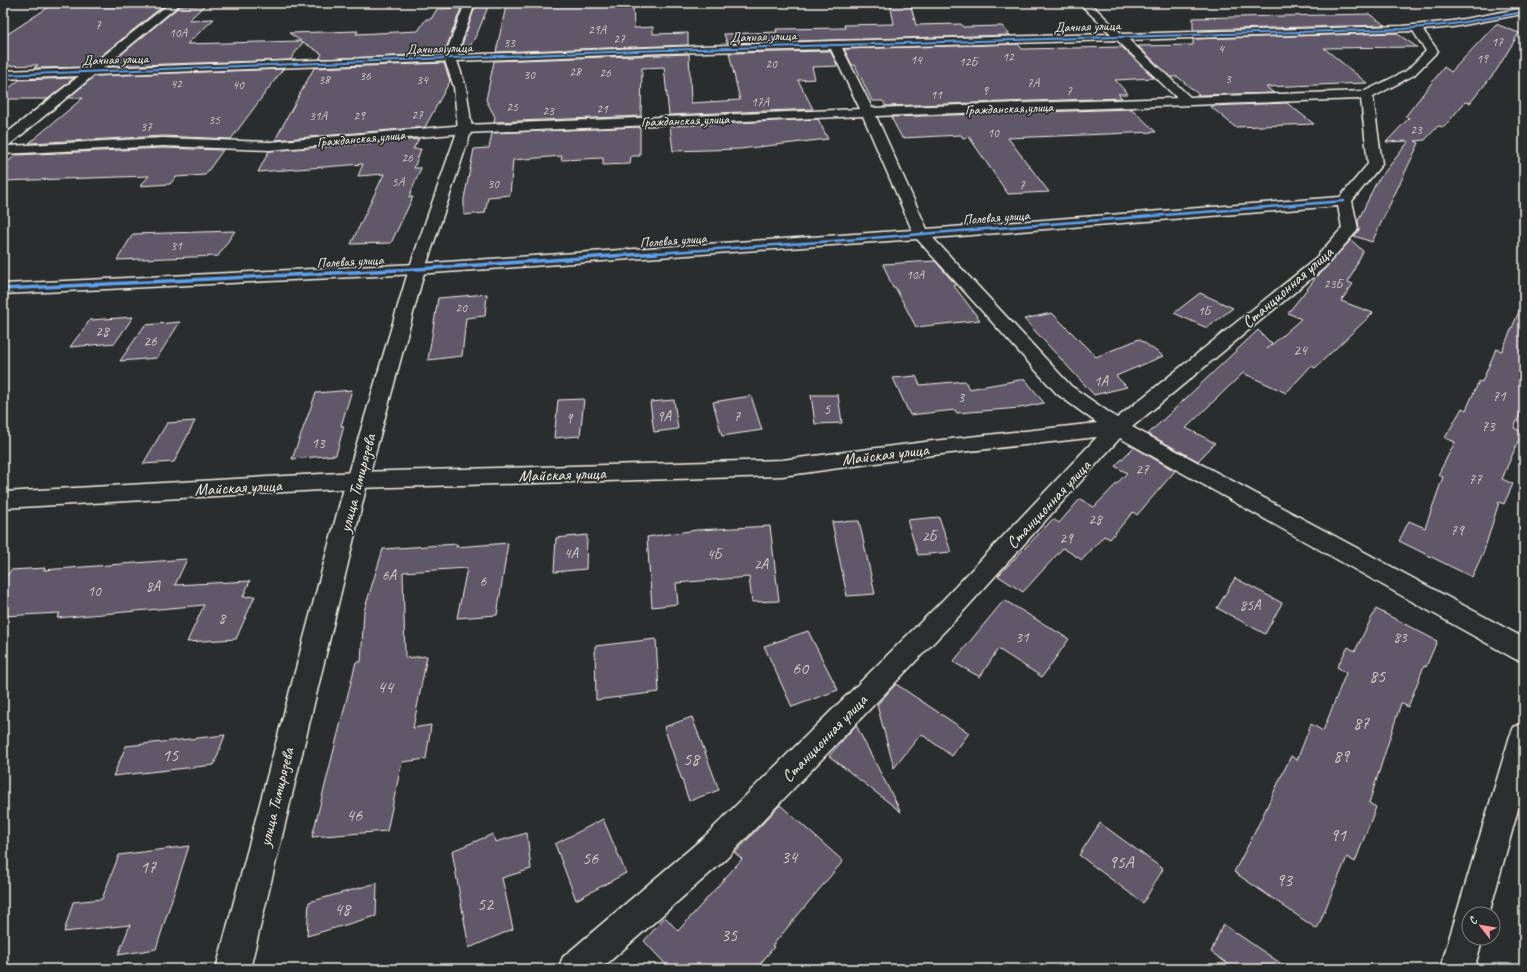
<svg xmlns="http://www.w3.org/2000/svg" width="1527" height="972" viewBox="0 0 1527 972" font-family="Caveat,sans-serif">
<rect width="100%" height="100%" fill="#2a2d2e"/>
<filter id="ink" filterUnits="userSpaceOnUse"><feTurbulence type="fractalNoise" baseFrequency=".025" numOctaves="2"/><feDisplacementMap in="SourceGraphic" scale="8" xChannelSelector="R" yChannelSelector="G"/><feConvolveMatrix kernelMatrix="1 2 1 2 8 2 1 2 1" color-interpolation-filters="sRGB"/></filter>
<g filter="url(#ink)">
<g fill="#605869" stroke="#f4f1e8">
<polygon points="55,3 92,3 86,7 163,6 87,67 34,68 38,65 3,66 3,37"/>
<polygon points="568,3 633,3 634,28 653,27 653,34 688,33 688,45 496,52 506,6"/>
<polygon points="890,3 910,3 916,25 961,24 963,27 1002,26 1010,35 727,43 724,34 777,32 776,29 845,28 844,25 894,24"/>
<polygon points="205,5 189,20 214,19 187,44 301,41 289,33 358,31 356,34 418,31 426,19 431,19 437,9 461,8 444,54 319,59 322,54 303,42 290,60 107,66 180,6"/>
<polygon points="475,7 488,7 477,34 466,53 459,53"/>
<polygon points="1369,14 1385,25 1193,30 1193,18"/>
<polygon points="1496,24 1519,33 1496,71 1470,103 1465,102 1444,127 1438,126 1425,140 1415,141 1419,143 1372,242 1354,236 1359,230 1358,221 1376,183 1409,141 1386,142 1409,118 1405,117 1444,67 1451,72"/>
<polygon points="1396,33 1417,47 1324,48 1367,83 1266,87 1274,93 1199,95 1178,77 1171,77 1138,46 1193,45 1193,39"/>
<polygon points="1018,44 1022,49 1122,47 1154,78 1115,80 1128,94 1118,94 1122,98 886,106 883,101 872,101 855,65 852,65 844,49"/>
<polygon points="830,51 838,66 812,67 815,79 798,80 813,109 669,115 664,67 642,68 641,116 494,122 495,117 486,100 494,61 689,54 691,103 740,100 729,53"/>
<polygon points="444,63 450,81 425,127 275,140 314,68"/>
<polygon points="283,69 231,139 163,136 29,143 83,98 68,98 95,76"/>
<polygon points="74,78 48,99 3,99 3,93 19,80"/>
<polygon points="1287,103 1314,124 1235,127 1210,106"/>
<polygon points="1132,109 1156,132 1008,138 1049,192 1008,194 969,137 963,138 961,135 902,138 891,117"/>
<polygon points="818,119 828,139 740,149 673,151 670,126"/>
<polygon points="640,127 640,156 631,156 630,164 603,165 603,158 561,160 562,156 513,160 510,195 488,197 485,213 464,215 464,199 474,149 489,148 492,133"/>
<polygon points="419,139 413,149 421,149 414,168 421,168 409,197 413,197 391,243 351,244 384,174 358,176 363,164 258,172 269,151"/>
<polygon points="163,148 223,150 205,175 176,177 170,184 140,186 149,176 3,181 3,166 16,155"/>
<polygon points="235,231 218,256 117,260 133,234"/>
<polygon points="1351,240 1363,251 1348,282 1353,284 1341,301 1373,313 1315,368 1311,366 1286,393 1243,373 1186,428 1215,443 1198,461 1148,434 1258,330 1272,344 1267,349 1301,319 1288,313 1319,274"/>
<polygon points="935,261 956,285 954,286 980,320 916,327 895,287 893,288 883,264"/>
<polygon points="1200,293 1233,308 1207,328 1174,313"/>
<polygon points="487,294 485,316 466,318 462,356 428,360 438,298"/>
<polygon points="1524,300 1524,405 1514,428 1522,432 1502,479 1513,484 1504,504 1499,502 1484,551 1472,577 1399,541 1409,521 1425,528 1443,477 1438,475 1455,442 1445,438 1462,408 1466,410 1479,381 1482,382 1496,349 1502,351"/>
<polygon points="1052,313 1096,357 1139,339 1163,356 1116,376 1127,387 1094,395 1024,319"/>
<polygon points="133,317 115,343 70,347 90,320"/>
<polygon points="180,322 157,358 120,361 145,325"/>
<polygon points="916,376 920,385 965,381 969,389 1025,379 1044,403 1020,408 957,413 955,410 910,415 893,378"/>
<polygon points="352,390 341,426 344,426 336,455 292,459 316,393"/>
<polygon points="811,395 838,395 842,423 815,424"/>
<polygon points="751,396 762,430 722,436 713,402"/>
<polygon points="584,399 580,436 554,438 558,400"/>
<polygon points="674,400 678,429 654,432 650,402"/>
<polygon points="195,421 174,462 143,464 167,423"/>
<polygon points="1134,447 1175,471 1137,515 1133,512 1110,539 1104,536 1082,560 1063,548 1023,592 998,576 1053,519 1059,523 1080,499 1094,507 1127,473 1115,466"/>
<polygon points="939,517 951,552 918,555 907,520"/>
<polygon points="859,521 875,594 847,596 832,522"/>
<polygon points="770,526 779,601 752,602 749,577 676,583 678,604 652,607 647,537 697,530"/>
<polygon points="587,535 586,569 554,572 556,538"/>
<polygon points="508,543 497,615 457,618 467,568 403,572 405,658 427,656 413,728 431,725 426,759 402,762 387,831 312,837 356,662 361,662 364,611 383,549 457,544 456,547"/>
<polygon points="187,559 175,585 250,581 243,597 255,596 236,639 187,642 204,605 57,618 60,613 3,616 3,581 11,570 45,568 44,570"/>
<polygon points="1235,578 1282,603 1265,634 1217,608"/>
<polygon points="1004,600 1069,639 1042,677 998,649 980,677 953,662"/>
<polygon points="1376,609 1437,641 1426,667 1424,666 1408,707 1401,703 1369,803 1376,807 1355,862 1347,857 1317,929 1234,872 1253,836 1291,756 1297,760 1311,724 1323,731 1346,673 1337,667 1348,647 1355,651"/>
<polygon points="808,631 838,690 792,707 764,646"/>
<polygon points="656,639 659,692 596,700 595,646"/>
<polygon points="896,684 969,733 952,756 921,734 894,768 877,705"/>
<polygon points="692,717 719,790 689,801 664,727"/>
<polygon points="856,725 865,743 901,812 829,756"/>
<polygon points="225,735 214,765 113,776 126,746"/>
<polygon points="780,805 843,861 772,946 774,947 756,969 670,969 644,941 665,917 678,931 742,859 735,853"/>
<polygon points="603,819 626,873 576,900 555,844"/>
<polygon points="1100,823 1163,869 1143,903 1079,855"/>
<polygon points="527,833 531,869 502,878 513,929 469,948 452,851 493,834 495,842"/>
<polygon points="189,846 156,949 118,955 130,925 64,932 73,902 102,899 119,855"/>
<polygon points="377,883 376,916 307,936 309,902"/>
<polygon points="1223,924 1289,969 1235,969 1211,952"/>
</g>
<g fill="none" stroke-linecap="round" stroke-linejoin="round">
<defs>
<g id="street">
<path d="M170,3H181L103,68L834,41L1111,34L1079,3H1090L1122,34L1403,26L1453,21L1524,8V14H1522L1453,27L1423,30L1438,51L1414,75L1373,97L1382,164L1352,201L1358,229L1356,232L1325,267L1132,427L1524,638V662L1515,659L1120,438L960,615L726,859L601,969H558L563,957L704,837L942,601L1097,437L933,455L782,476L357,488L3,508V492L357,472L782,460L933,441L1097,423L1057,394L917,239L417,274L3,294V284L417,264L912,230L863,116L465,133L270,150L163,146L3,154V136L79,76L3,79V71L88,68ZM1413,31L1426,51L1406,71L1365,91L1190,97L1129,40ZM1117,40L1177,98L872,108L842,48ZM831,49L860,109L465,125L270,142L163,138L8,146L94,75L663,53ZM1361,99L1368,164L1340,197L927,229L876,116ZM1338,206L1342,228L1313,261L1117,418L1071,386L933,238Z"/>
<polygon points="1524,723 1524,788 1489,914 1469,914 1469,938 1483,938 1474,969 1440,969 1510,736 1514,727"/>
</g>
<polygon id="secondary" points="465,3 475,3 456,58 466,87 472,129 425,269 368,480 250,969 216,969 346,480 409,269 458,129 454,87 444,58"/>
</defs>
<use href="#street" stroke="#f4f1e8" stroke-width="3"/>
<use href="#secondary" stroke="#f4f1e8" stroke-width="3"/>
<use href="#street" fill="#2a2d2e" fill-rule="evenodd"/>
<use href="#secondary" fill="#2a2d2e" fill-rule="evenodd"/>
<defs>
<polyline id="cycleway-far2" points="3,75 663,50 1403,29 1453,24 1524,12"/>
<polyline id="cycleway-far1" points="642,254 820,242 1344,201"/>
<polyline id="cycleway" points="3,289 417,269 657,253"/>
</defs>
<use href="#cycleway-far2" stroke="#2a2d2e" stroke-width="3.5"/>
<use href="#cycleway-far1" stroke="#2a2d2e" stroke-width="4"/>
<use href="#cycleway" stroke="#2a2d2e" stroke-width="5.5"/>
<use href="#cycleway-far2" stroke="#60a3ed" stroke-width="2"/>
<use href="#cycleway-far1" stroke="#60a3ed" stroke-width="2.5"/>
<use href="#cycleway" stroke="#60a3ed" stroke-width="3.5"/>
</g>
</g>
<g text-anchor="middle" stroke-width="3.5" stroke-linejoin="round" paint-order="stroke">
<g font-size="13" fill="#cfcbc8">
<text x="98" y="29">7</text>
<text x="597" y="34">29А</text>
<text x="178" y="37">10А</text>
<text x="619" y="43">27</text>
<text x="1497" y="46">17</text>
<text x="509" y="47">33</text>
<text x="1221" y="53">4</text>
<text x="1008" y="61">12</text>
<text x="1482" y="63">19</text>
<text x="916" y="64">14</text>
<text x="968" y="66">12Б</text>
<text x="771" y="68">20</text>
<text x="575" y="76">28</text>
<text x="605" y="77">26</text>
<text x="529" y="79">30</text>
<text x="365" y="80">36</text>
<text x="1228" y="83">3</text>
<text x="324" y="84">38</text>
<text x="422" y="84">34</text>
<text x="1033" y="87">7А</text>
<text x="176" y="88">42</text>
<text x="238" y="89">40</text>
<text x="985" y="95">9</text>
<text x="1069" y="95">7</text>
<text x="936" y="99">11</text>
<text x="760" y="106">17А</text>
<text x="512" y="111">25</text>
<text x="602" y="113">21</text>
<text x="548" y="115">23</text>
<text x="417" y="119">27</text>
<text x="318" y="120">31А</text>
<text x="359" y="120">29</text>
<text x="214" y="124">35</text>
<text x="146" y="131">37</text>
<text x="1416" y="134">23</text>
<text x="993" y="137">10</text>
<text x="407" y="162">26</text>
<text x="398" y="186">5А</text>
<text x="493" y="188">30</text>
<text x="1022" y="189">7</text>
<text x="176" y="250">31</text>
<text x="915" y="279">10А</text>
<text x="1333" y="288">23Б</text>
<text x="461" y="312">20</text>
<text x="1204" y="315">1Б</text>
</g>
<g font-size="14" fill="#f4f1e8" stroke="#2a2d2e">
<text transform="translate(1087 26) rotate(-2)" y="5">Дачная улица</text>
<text transform="translate(763 36) rotate(-2)" y="5">Дачная улица</text>
<text transform="translate(439 48) rotate(-2)" y="5">Дачная улица</text>
<text transform="translate(115 59) rotate(-2)" y="5">Дачная улица</text>
<text transform="translate(1009 108) rotate(-2)" y="5">Гражданская улица</text>
<text transform="translate(685 120) rotate(-2)" y="5">Гражданская улица</text>
<text transform="translate(361 138) rotate(-5)" y="5">Гражданская улица</text>
<text transform="translate(996 217) rotate(-4)" y="5">Полевая улица</text>
<text transform="translate(673 240) rotate(-4)" y="5">Полевая улица</text>
<text transform="translate(350 261) rotate(-3)" y="5">Полевая улица</text>
</g>
<g font-size="15" fill="#cfcbc8">
<text x="102" y="336">28</text>
<text x="150" y="346">26</text>
<text x="1300" y="355">24</text>
<text x="1101" y="386">1А</text>
<text x="1499" y="401">71</text>
<text x="961" y="402">3</text>
<text x="827" y="414">5</text>
<text x="664" y="421">9А</text>
<text x="737" y="421">7</text>
<text x="569" y="423">9</text>
<text x="1488" y="431">73</text>
<text x="318" y="448">13</text>
<text x="1142" y="474">27</text>
<text x="1475" y="484">77</text>
<text x="1095" y="524">28</text>
<text x="1457" y="535">79</text>
<text x="929" y="541">2Б</text>
<text x="1066" y="543">29</text>
<text x="571" y="558">4А</text>
<text x="714" y="559">4Б</text>
<text x="761" y="569">2А</text>
<text x="389" y="580">6А</text>
<text x="483" y="586">6</text>
<text x="153" y="591">8А</text>
<text x="94" y="596">10</text>
<text x="1250" y="610">85А</text>
<text x="222" y="623">8</text>
<text x="1022" y="642">31</text>
<text x="1400" y="642">83</text>
</g>
<g font-size="17" fill="#f4f1e8" stroke="#2a2d2e">
<text transform="translate(1287 287) rotate(-41)" y="6">Станционная улица</text>
<text transform="translate(885 454) rotate(-7)" y="6">Майская улица</text>
<text transform="translate(562 474) rotate(-2)" y="6">Майская улица</text>
<text transform="translate(357 483) rotate(-75)" y="6">улица Тимирязева</text>
<text transform="translate(238 487) rotate(-3)" y="6">Майская улица</text>
<text transform="translate(1048 504) rotate(-47)" y="6">Станционная улица</text>
<text transform="translate(824 738) rotate(-46)" y="6">Станционная улица</text>
<text transform="translate(276 797) rotate(-76)" y="6">улица Тимирязева</text>
</g>
<g font-size="18" fill="#cfcbc8">
<text x="800" y="674">60</text>
<text x="1377" y="682">85</text>
<text x="385" y="693">44</text>
<text x="1361" y="729">87</text>
<text x="170" y="761">15</text>
<text x="1341" y="762">89</text>
<text x="691" y="765">58</text>
<text x="354" y="821">46</text>
<text x="1338" y="841">91</text>
<text x="789" y="863">34</text>
<text x="590" y="864">56</text>
<text x="1121" y="868">95А</text>
<text x="148" y="873">17</text>
<text x="1284" y="886">93</text>
<text x="485" y="910">52</text>
<text x="342" y="915">48</text>
<text x="729" y="941">35</text>
</g>
</g>
<rect width="1527" height="972" fill="none" stroke="#2a2d2e" stroke-width="16"/>
<rect x="8" y="8" width="1511" height="956" fill="none" stroke="#f4f1e8" stroke-width="1.5" filter="url(#ink)"/>
<g transform="translate(1481 926) rotate(301)"><circle r="19" fill="#2a2d2e" stroke="#7b7b78"/>
<path d="M0-3L7 15L0 10L-7 15Z" fill="#ff9aa2"/>
<text y="-6" font-size="11" font-weight="bold" text-anchor="middle" fill="#f4f1e8">С</text>
</g>
</svg>
